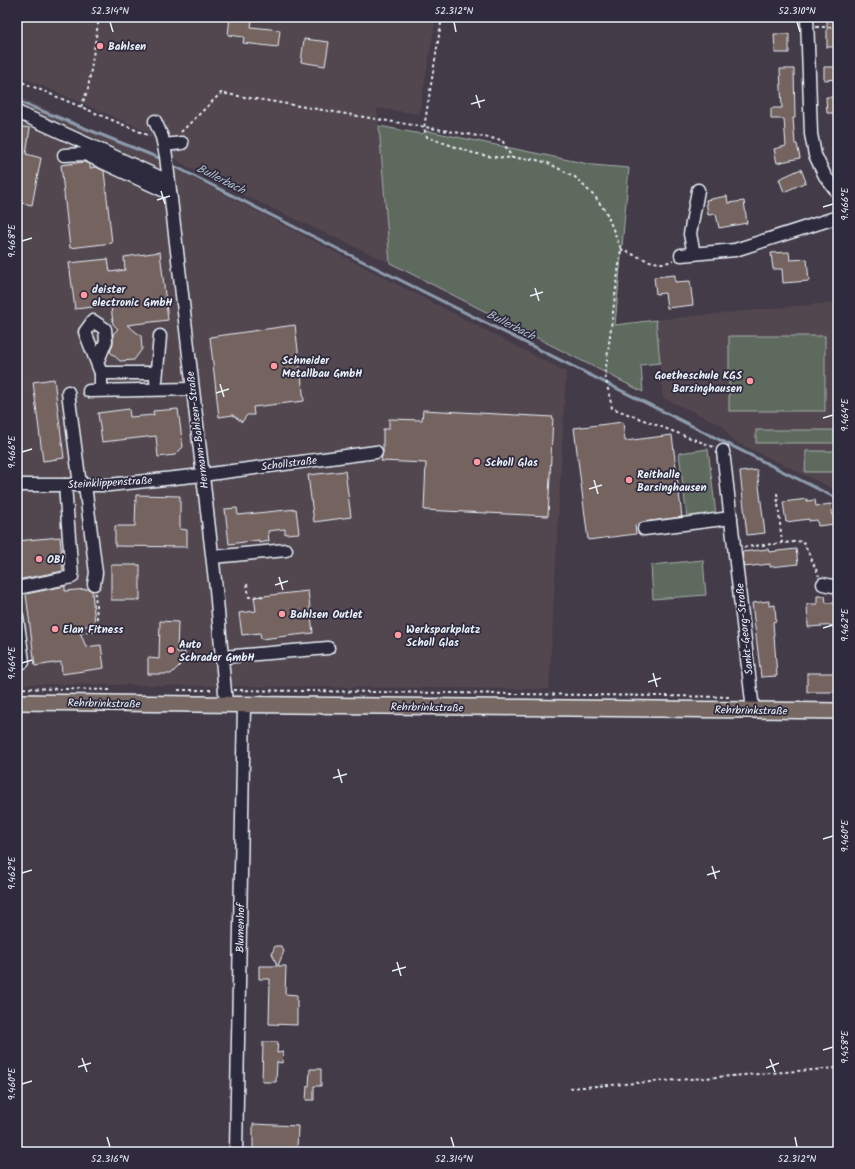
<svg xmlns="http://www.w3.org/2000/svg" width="855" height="1169" viewBox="0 0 855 1169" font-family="Kalam,sans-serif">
<rect width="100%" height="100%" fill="#443b48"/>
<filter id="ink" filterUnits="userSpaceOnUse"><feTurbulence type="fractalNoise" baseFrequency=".025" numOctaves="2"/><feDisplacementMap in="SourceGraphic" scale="8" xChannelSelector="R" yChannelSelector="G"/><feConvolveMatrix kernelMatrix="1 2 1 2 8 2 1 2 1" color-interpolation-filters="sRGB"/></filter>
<g filter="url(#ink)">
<g fill="#524750">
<polygon points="17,17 436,17 419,114 377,108 390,263 202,176 171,156 161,155 149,132 17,75"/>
<polygon points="17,96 154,158 566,372 549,689 17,684"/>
<polygon points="838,302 838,491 732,440 722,425 663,398 656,320"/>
</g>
<g fill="#5f6a5e" stroke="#a4aeab">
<polygon points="379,126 421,134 428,131 593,165 629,168 615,325 656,320 660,363 641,365 643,392 390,263"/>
<rect x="729" y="336" width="96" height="75"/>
<rect x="756" y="430" width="78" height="13"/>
<polygon points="708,449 716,515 687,518 679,453"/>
<polygon points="806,451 838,451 837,472 805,472"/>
<polygon points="703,560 706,595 653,599 651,565"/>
</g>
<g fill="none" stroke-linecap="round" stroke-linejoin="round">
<g stroke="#8d9cae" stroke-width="3">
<polyline points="17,101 159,158"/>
<polyline points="176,167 340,250 838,499"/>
</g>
</g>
<g fill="#746361" stroke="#e8f1f8">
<polygon points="230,17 252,20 251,27 280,30 278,47 243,43 244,37 228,35"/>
<rect x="827" y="17" width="11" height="30"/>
<polygon points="774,34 789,34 789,53 775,53"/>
<polygon points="304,39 329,42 325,66 301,62"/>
<polygon points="824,67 837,67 838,79 824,80"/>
<polygon points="780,69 794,69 795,118 793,118 795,144 797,144 800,158 777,163 774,149 786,146 784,119 771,119 771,108 782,108"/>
<polygon points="826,97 838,97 838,113 827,113"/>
<polygon points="17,126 30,128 26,154 41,158 32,205 17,202"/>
<polygon points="84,162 90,164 90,168 96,167 104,171 112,243 70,248 61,165"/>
<polygon points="801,169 806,182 784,192 779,179"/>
<polygon points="727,196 728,203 744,201 747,223 719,228 716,214 708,215 706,200"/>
<polygon points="160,252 168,320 127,325 141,336 142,349 134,360 120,361 110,352 113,344 113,334 118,329 113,324 111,305 75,309 69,263 108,259 110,272 125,270 124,257"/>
<polygon points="789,252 790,260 807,259 809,281 783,283 782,269 773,269 771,253"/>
<polygon points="675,275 675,282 690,281 693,305 667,308 665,293 656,294 654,277"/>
<polygon points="295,325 304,401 253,407 254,415 247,415 242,422 233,415 219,417 210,337"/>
<polygon points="54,379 64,458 43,461 33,382"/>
<polygon points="129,409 130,417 154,415 153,411 178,409 183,447 175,455 158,457 156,436 102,442 98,413"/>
<polygon points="423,410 553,417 548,516 424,510 426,463 381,461 383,451 383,429 389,429 389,419 422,420"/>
<polygon points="623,422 625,441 672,435 682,517 643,522 635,525 636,534 588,540 574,428"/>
<polygon points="757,470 765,533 747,535 740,472"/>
<polygon points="345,471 351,517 314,522 308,475"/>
<polygon points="136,495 180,496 180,529 187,530 187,547 115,546 115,526 135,526"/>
<polygon points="807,499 807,501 815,500 816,506 831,504 834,524 818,526 817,520 809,521 809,519 786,522 783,502"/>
<polygon points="237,508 238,515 296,509 299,533 285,534 285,529 268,531 269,541 259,543 259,540 229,544 225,509"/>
<polygon points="60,537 63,571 17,580 17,541"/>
<polygon points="768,549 769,552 796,549 798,564 770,567 770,564 744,567 742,552"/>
<rect x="111" y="565" width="29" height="35"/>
<polygon points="65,586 65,591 88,589 92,591 95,625 78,627 86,647 101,645 104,668 62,674 61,662 35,666 26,594"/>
<polygon points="308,591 313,633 261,639 260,633 242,635 239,613 256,611 254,597"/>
<polygon points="817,596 825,596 826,603 838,603 838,625 808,627 807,604 817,604"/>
<polygon points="769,601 769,606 775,605 776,621 773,622 777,676 761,677 752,603"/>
<polygon points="160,621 178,622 177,652 185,652 185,660 171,674 148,674 148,658 159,659"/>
<rect x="807" y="673" width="31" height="19"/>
<polygon points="275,946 281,946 284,951 278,966 286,966 285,994 297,995 297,1025 269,1024 270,979 259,979 259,966 277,966 272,953"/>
<polygon points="263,1042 278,1042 277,1053 283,1052 282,1063 277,1062 276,1082 262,1082"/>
<polygon points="310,1069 321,1069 321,1086 314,1086 314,1100 306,1100 307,1086 309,1086"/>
<polygon points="253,1124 298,1126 297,1152 253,1150"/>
</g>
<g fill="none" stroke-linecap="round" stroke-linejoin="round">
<defs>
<g id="minor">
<polyline points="807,17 811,134 815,155 825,176 838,193"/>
<polyline points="17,112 168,181"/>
<polyline points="155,121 162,137 166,156 216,589 226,704"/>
<polyline points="164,145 182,143"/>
<polyline points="64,155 85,154 169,193"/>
<polyline points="694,254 690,234 698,190"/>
<polyline points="681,255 735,250 838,217"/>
<polyline points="97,363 106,341 105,329 93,321 85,332 101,373"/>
<polyline points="156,381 160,336"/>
<polyline points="101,390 101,373 156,373"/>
<polyline points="89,391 192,389"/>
<polyline points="68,392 80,485"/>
<polyline points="723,451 753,710"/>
<polyline points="17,485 109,485 202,475 376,452"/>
<polyline points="85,485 96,573 94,584"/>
<polyline points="644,529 731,518"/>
<polyline points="213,557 286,550"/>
<polyline points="823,584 838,587"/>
<polyline points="17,588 72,577 65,485"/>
<polyline points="17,616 23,662"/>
<polyline points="223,657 328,648"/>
<polyline points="236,1152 244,705"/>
</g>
<polyline id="major" points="17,702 838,711"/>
</defs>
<use href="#minor" stroke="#e8f1f8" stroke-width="15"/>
<use href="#major" stroke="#e8f1f8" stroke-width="18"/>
<g stroke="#e8f1f8" stroke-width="2" stroke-dasharray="3 3" stroke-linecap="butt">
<polyline points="170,17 173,17"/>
<polyline points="442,17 424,128 427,137 473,153 493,157 533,159 548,163 575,177 596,198 606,212 621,249 605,375 612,408 714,447"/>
<polyline points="816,27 838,27"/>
<polyline points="17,80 150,136"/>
<polyline points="81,107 88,89 99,17"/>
<polyline points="181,132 221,93 502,140 512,158"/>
<path d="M621,249C635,255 659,269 673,260"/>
<polyline points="777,493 782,543"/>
<polyline points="744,547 803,541 819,576"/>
<polyline points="247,584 249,597 266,596"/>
<polyline points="80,633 98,631 95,593"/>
<polyline points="17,688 110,690"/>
<polyline points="178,690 214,690"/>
<polyline points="234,690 732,697"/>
<polyline points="570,1088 838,1068"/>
</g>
<use href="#minor" stroke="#2f2a3d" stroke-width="12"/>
<use href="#major" stroke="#776864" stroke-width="15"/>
</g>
</g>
<path fill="none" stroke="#e8f1f8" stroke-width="1.5" d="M110,22L113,32M454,22L456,32M797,22L800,32M476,95L480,108M471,104L485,100M161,191L165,204M157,200L170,196M823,207L833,204M22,241L32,238M535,288L539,301M530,296L543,292M220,384L224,397M216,393L229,389M823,418L833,415M22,452L32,449M594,480L598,494M589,489L602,485M279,577L283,590M275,585L288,581M823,628L833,625M22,663L32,660M653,673L657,687M648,682L661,678M338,769L342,783M333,778L347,774M823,839L833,836M712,866L716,879M22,873L32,870M707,875L720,871M397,962L401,976M392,971L406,967M823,1050L833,1047M82,1058L87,1072M770,1059L775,1072M78,1067L91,1063M766,1068L779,1063M22,1084L32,1081M107,1137L110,1147M451,1137L454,1147M795,1137L797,1147"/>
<g fill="#ff9aa2" stroke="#2f2a3d" stroke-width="1.5">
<circle cx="100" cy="46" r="4"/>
<circle cx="84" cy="295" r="4"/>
<circle cx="274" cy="366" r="4"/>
<circle cx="750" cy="381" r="4"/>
<circle cx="477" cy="462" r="4"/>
<circle cx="629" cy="480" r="4"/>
<circle cx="39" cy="559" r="4"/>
<circle cx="282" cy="614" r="4"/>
<circle cx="55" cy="629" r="4"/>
<circle cx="398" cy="635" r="4"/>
<circle cx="171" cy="650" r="4"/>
</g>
<g text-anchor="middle" stroke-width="3.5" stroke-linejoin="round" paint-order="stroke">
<g font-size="11" font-weight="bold" fill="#e8f1f8" stroke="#2f2a3d" text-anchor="start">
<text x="108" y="50">Bahlsen</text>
<text x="92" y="293">deister<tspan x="92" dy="13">electronic GmbH</tspan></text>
<text x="282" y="364">Schneider<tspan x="282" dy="13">Metallbau GmbH</tspan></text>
<text x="742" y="379" text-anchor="end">Goetheschule KGS<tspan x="742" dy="13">Barsinghausen</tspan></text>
<text x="485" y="466">Scholl Glas</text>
<text x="637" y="478">Reithalle<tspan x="637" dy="13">Barsinghausen</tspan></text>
<text x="47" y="563">OBI</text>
<text x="290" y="618">Bahlsen Outlet</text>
<text x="63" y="633">Elan Fitness</text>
<text x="406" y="633">Werksparkplatz<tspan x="406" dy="13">Scholl Glas</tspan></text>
<text x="179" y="648">Auto<tspan x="179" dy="13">Schrader GmbH</tspan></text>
</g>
<g font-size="11" fill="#e8f1f8" stroke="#2f2a3d">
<text transform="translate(197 430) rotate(-97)" y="4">Hermann-Bahlsen-Straße</text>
<text transform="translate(289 463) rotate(-7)" y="4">Schollstraße</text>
<text transform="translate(110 482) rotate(-3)" y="4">Steinklippenstraße</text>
<text transform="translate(744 629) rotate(-96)" y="4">Sankt-Georg-Straße</text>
<text transform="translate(104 703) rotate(1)" y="4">Rehrbrinkstraße</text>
<text transform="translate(427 707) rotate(1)" y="4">Rehrbrinkstraße</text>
<text transform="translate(751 710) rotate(1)" y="4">Rehrbrinkstraße</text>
<text transform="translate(240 928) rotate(-89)" y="4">Blumenhof</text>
</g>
<g font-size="12" font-style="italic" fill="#acb9c6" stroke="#2f2a3d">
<text transform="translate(221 179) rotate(27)" y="4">Bullerbach</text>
<text transform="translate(511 325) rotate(27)" y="4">Bullerbach</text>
</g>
</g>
<rect width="855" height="1169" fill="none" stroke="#2f2a3d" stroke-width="44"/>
<rect x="22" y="22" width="811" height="1125" fill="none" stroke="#e8f1f8" stroke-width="1.5"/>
<g font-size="10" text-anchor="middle" fill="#e8f1f8">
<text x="110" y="14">52.314°N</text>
<text x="454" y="14">52.312°N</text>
<text x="797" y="14">52.310°N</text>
<text transform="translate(844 204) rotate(-90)" y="4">9.466°E</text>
<text transform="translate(11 241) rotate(-90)" y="4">9.468°E</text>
<text transform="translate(844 415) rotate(-90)" y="4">9.464°E</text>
<text transform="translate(11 452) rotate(-90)" y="4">9.466°E</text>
<text transform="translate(844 625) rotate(-90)" y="4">9.462°E</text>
<text transform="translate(11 663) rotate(-90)" y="4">9.464°E</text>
<text transform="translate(844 836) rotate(-90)" y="4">9.460°E</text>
<text transform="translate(11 873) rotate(-90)" y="4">9.462°E</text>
<text transform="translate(844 1047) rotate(-90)" y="4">9.458°E</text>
<text transform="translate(11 1084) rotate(-90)" y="4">9.460°E</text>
<text x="110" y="1162">52.316°N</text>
<text x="454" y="1162">52.314°N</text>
<text x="797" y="1162">52.312°N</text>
</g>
</svg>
